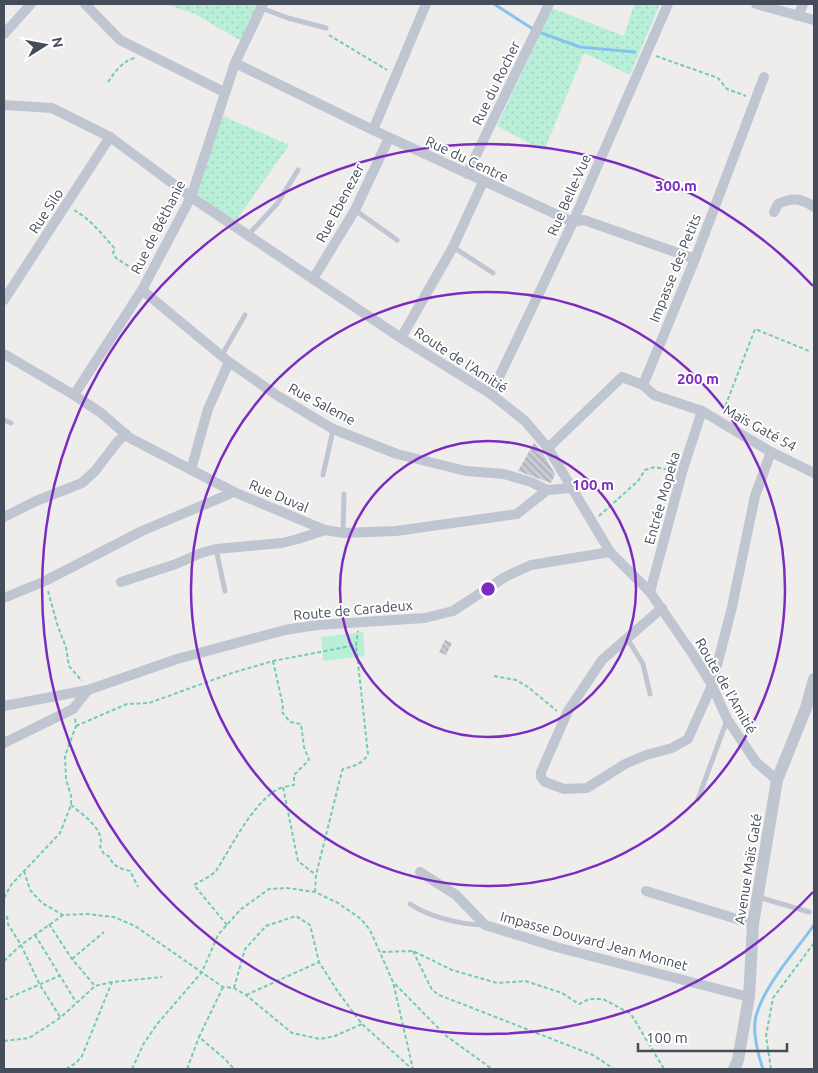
<svg xmlns="http://www.w3.org/2000/svg" width="818" height="1073" viewBox="0 0 818 1073" font-family="Ubuntu,sans-serif">
<defs>
<pattern id="grass-dots" width="8" height="8" patternUnits="userSpaceOnUse" patternTransform="scale(1.25)"><rect width="8" height="8" fill="#b9efd8"/><path d="M2 2h.1M6 6h.1" fill="none" stroke="#a0cfbc" stroke-width="1.8" stroke-linecap="round"/></pattern>
<pattern id="building-back-hatch" width="6" height="6" patternUnits="userSpaceOnUse" patternTransform="scale(1.25)"><rect width="6" height="6" fill="#c9cad3"/><path d="M-1 5l2 2M0 0l6 6M5-1l2 2" fill="none" stroke="#a5a6ae"/></pattern>
</defs>
<rect width="100%" height="100%" fill="#efedec"/>
<g fill="url(#grass-dots)">
<polygon points="165,4 258,4 241,41 195,14"/>
<polygon points="634,4 660,4 630,75 584,53 544,151 497,126 552,8 624,36"/>
<polygon points="223,116 289,145 235,222 195,193"/>
</g>
<polygon fill="#b9efd8" points="363,632 365,656 323,661 321,637"/>
<g fill="none" stroke-linecap="round" stroke-linejoin="round">
<g stroke="#85c3ec" stroke-width="3">
<polyline points="494,4 536,31 580,47 635,52"/>
<path d="M763,1069C758,1055 752,1031 756,1016C765,984 795,952 814,925"/>
</g>
</g>
<g fill="url(#building-back-hatch)">
<polygon points="534,443 542,452 555,474 551,483 518,471"/>
<polygon points="445,640 452,643 446,655 439,652"/>
</g>
<g fill="none" stroke-linecap="round" stroke-linejoin="round">
<g stroke="#71cdb1" stroke-width="2" stroke-dasharray="4 2.5" stroke-linecap="butt">
<polyline points="329,35 387,70"/>
<polyline points="656,56 718,78 727,89 746,96"/>
<path d="M108,82C115,72 122,61 135,58"/>
<path d="M74,210C90,219 103,235 115,249L113,253L116,258L139,273"/>
<polyline points="723,412 755,329 809,351"/>
<polyline points="599,516 638,481 645,470 655,467 670,470 671,473"/>
<polyline points="48,591 58,627 66,647 69,666 82,681"/>
<polyline points="273,661 283,706 282,712 290,722 301,724 304,747 309,760 294,775 294,785 283,787 298,861 316,875"/>
<polyline points="494,676 516,680 528,687 557,711"/>
<polyline points="76,726 127,704 149,703 232,673 273,661 356,645 358,631"/>
<path d="M71,805C83,815 106,830 100,847L104,854L110,857C112,866 121,869 130,871L138,887"/>
<polyline points="24,871 30,890 42,903 63,915 87,914 114,917 135,926 223,987 234,988 246,995 292,1033 320,1039 335,1036 362,1024"/>
<path d="M315,892L316,875L342,771L343,769C353,766 362,765 368,754L356,645"/>
<polyline points="4,898 11,885 60,833 71,805 71,796 66,779 65,756 76,726 75,718"/>
<polyline points="7,916 8,924 21,945 40,985 60,1017"/>
<polyline points="49,924 72,959 95,986"/>
<path d="M227,925L194,885L210,876L216,871C232,846 256,796 283,787"/>
<polyline points="35,935 76,1002"/>
<polyline points="413,951 432,990 439,995 593,1055 614,1069"/>
<polyline points="382,952 413,951 452,970 497,983 525,981 562,993 579,1004 589,999 603,999 631,1014 664,1069"/>
<polyline points="72,959 104,932"/>
<polyline points="4,961 21,945 63,915"/>
<polyline points="395,984 445,1035 492,1069"/>
<polyline points="223,987 199,1037 225,1059 234,1069"/>
<polyline points="234,988 245,949 266,926 296,916 310,925 319,962 338,992 362,1024 412,1069"/>
<polyline points="246,995 319,962"/>
<polyline points="4,1000 59,976"/>
<polyline points="4,1041 29,1038 60,1018 95,986 112,982 162,977"/>
<polyline points="66,1069 76,1063 82,1056 112,982"/>
<polyline points="132,1069 144,1043 158,1023 202,972 218,935 240,910 269,889 287,888 315,892 338,903 361,919 370,930 393,982 413,1069"/>
<polyline points="187,1069 199,1037"/>
<polyline points="771,1069 766,1036 773,998 814,943"/>
</g>
<g stroke="#bfc6d2" stroke-width="5">
<polyline points="261,8 288,18 326,28"/>
<polyline points="355,210 397,240"/>
<polyline points="248,235 277,204 298,170"/>
<polyline points="453,247 493,273"/>
<polyline points="222,355 245,315"/>
<polyline points="4,420 11,423"/>
<polyline points="323,475 333,430"/>
<polyline points="343,533 344,494"/>
<polyline points="216,549 225,591"/>
<polyline points="627,638 643,664 650,694"/>
<polyline points="698,799 727,720"/>
<polyline points="758,897 809,912"/>
<path d="M410,904C429,917 462,925 485,925"/>
</g>
<g stroke="#bfc6d2" stroke-width="10">
<polyline points="85,4 120,40 224,92"/>
<polyline points="756,4 814,20"/>
<polyline points="798,16 803,4"/>
<polyline points="4,34 31,4"/>
<polyline points="235,63 373,130 573,222 584,220 695,259"/>
<polyline points="4,105 52,108 110,137 191,197 401,338 491,394 525,421 548,448 610,552 650,592 694,656 712,685 727,719 756,762 777,780"/>
<polyline points="373,130 426,4"/>
<polyline points="467,174 549,4"/>
<path d="M774,212L778,204C792,197 801,198 814,207"/>
<polyline points="313,279 355,210 389,138"/>
<polyline points="142,290 229,362 278,396 333,429 397,454 466,471 504,474 531,482 547,490"/>
<polyline points="4,300 110,137"/>
<polyline points="401,338 453,247 483,182"/>
<polyline points="4,354 74,395 101,413 130,438 234,492 325,530 343,533 396,531 517,514 547,490 572,488"/>
<polyline points="643,385 695,259 764,77"/>
<polyline points="491,394 573,222 668,4"/>
<polyline points="74,395 142,290 191,197 235,63 263,4"/>
<polyline points="548,448 622,377 643,385 654,395 702,411 771,452 814,473"/>
<polyline points="191,470 208,409 229,362"/>
<polyline points="4,517 36,501 82,483 95,471 118,441 126,434"/>
<polyline points="121,582 176,564 201,553 216,549 282,543 298,539 325,530"/>
<polyline points="650,592 683,469 702,411"/>
<polyline points="4,598 45,581 142,531 234,492"/>
<polyline points="662,608 602,660 568,711 541,772 541,777 545,782 564,789 587,788 625,764 646,755 672,748 688,739 712,685 732,607 755,496 771,452"/>
<polyline points="4,706 88,690 177,659 285,630 317,625 425,618 453,611 505,577 531,565 610,552"/>
<polyline points="4,743 73,709 88,690"/>
<polyline points="420,872 456,895 485,925 556,947 749,997"/>
<polyline points="646,891 753,924"/>
</g>
<polyline stroke="#bfc6d2" stroke-width="12" points="734,1069 738,1060 749,997 753,924 777,780 806,708 814,679"/>
</g>
<g fill="none" stroke="#7b2cbf" stroke-width="2.5">
<circle cx="488" cy="589" r="148"/>
<circle cx="488" cy="589" r="297"/>
<path d="M813 892A445 445 0 1 1 813 286"/>
</g>
<g text-anchor="middle" stroke-width="4" stroke-linejoin="round" paint-order="stroke">
<g font-size="14" fill="#454c5a" stroke="#fff">
<text transform="translate(496 83) rotate(-64)" y="5">Rue du Rocher</text>
<text transform="translate(467 159) rotate(25)" y="5">Rue du Centre</text>
<text transform="translate(569 195) rotate(-66)" y="5">Rue Belle-Vue</text>
<text transform="translate(340 203) rotate(-62)" y="5">Rue Ebenezer</text>
<text transform="translate(46 211) rotate(-57)" y="5">Rue Silo</text>
<text transform="translate(158 227) rotate(-63)" y="5">Rue de Béthanie</text>
<text transform="translate(675 268) rotate(-68)" y="5">Impasse des Petits</text>
<text transform="translate(461 360) rotate(33)" y="5">Route de l'Amitié</text>
<text transform="translate(322 404) rotate(28)" y="5">Rue Saleme</text>
<text transform="translate(760 428) rotate(29)" y="5">Maïs Gaté 54</text>
<text transform="translate(279 496) rotate(23)" y="5">Rue Duval</text>
<text transform="translate(662 498) rotate(-74)" y="5">Entrée Mopeka</text>
<text transform="translate(353 610) rotate(-5)" y="5">Route de Caradeux</text>
<text transform="translate(726 686) rotate(60)" y="5">Route de l'Amitié</text>
<text transform="translate(748 869) rotate(-81)" y="5">Avenue Maïs Gaté</text>
<text transform="translate(594 941) rotate(15)" y="5">Impasse Douyard Jean Monnet</text>
</g>
</g>
<circle cx="488" cy="589" r="8" fill="#7b2cbf" stroke="#fff" stroke-width="2.5"/>
<g font-size="15" text-anchor="middle" font-weight="bold" fill="#7b2cbf" stroke="#fff" stroke-width="4" stroke-linejoin="round" paint-order="stroke">
<text x="676" y="191">300 m</text>
<text x="698" y="384">200 m</text>
<text x="593" y="490">100 m</text>
</g>
<rect width="818" height="1073" fill="none" stroke="#454c5a" stroke-width="10"/>
<g transform="translate(45 45) rotate(79)" stroke="#ffffff" stroke-width="4" paint-order="stroke">
<path d="M0-4L9 19L0 12L-9 19Z" fill="#454c5a"/>
<text y="-8" font-size="14" font-weight="bold" text-anchor="middle" fill="#454c5a">N</text>
</g>
<path d="M638 1043v8h149v-8" fill="none" stroke="#454c5a" stroke-width="2.5"/>
<text x="646" y="1043" font-size="15" fill="#454c5a" stroke="#ffffff" stroke-width="4" paint-order="stroke">100 m</text>
</svg>
